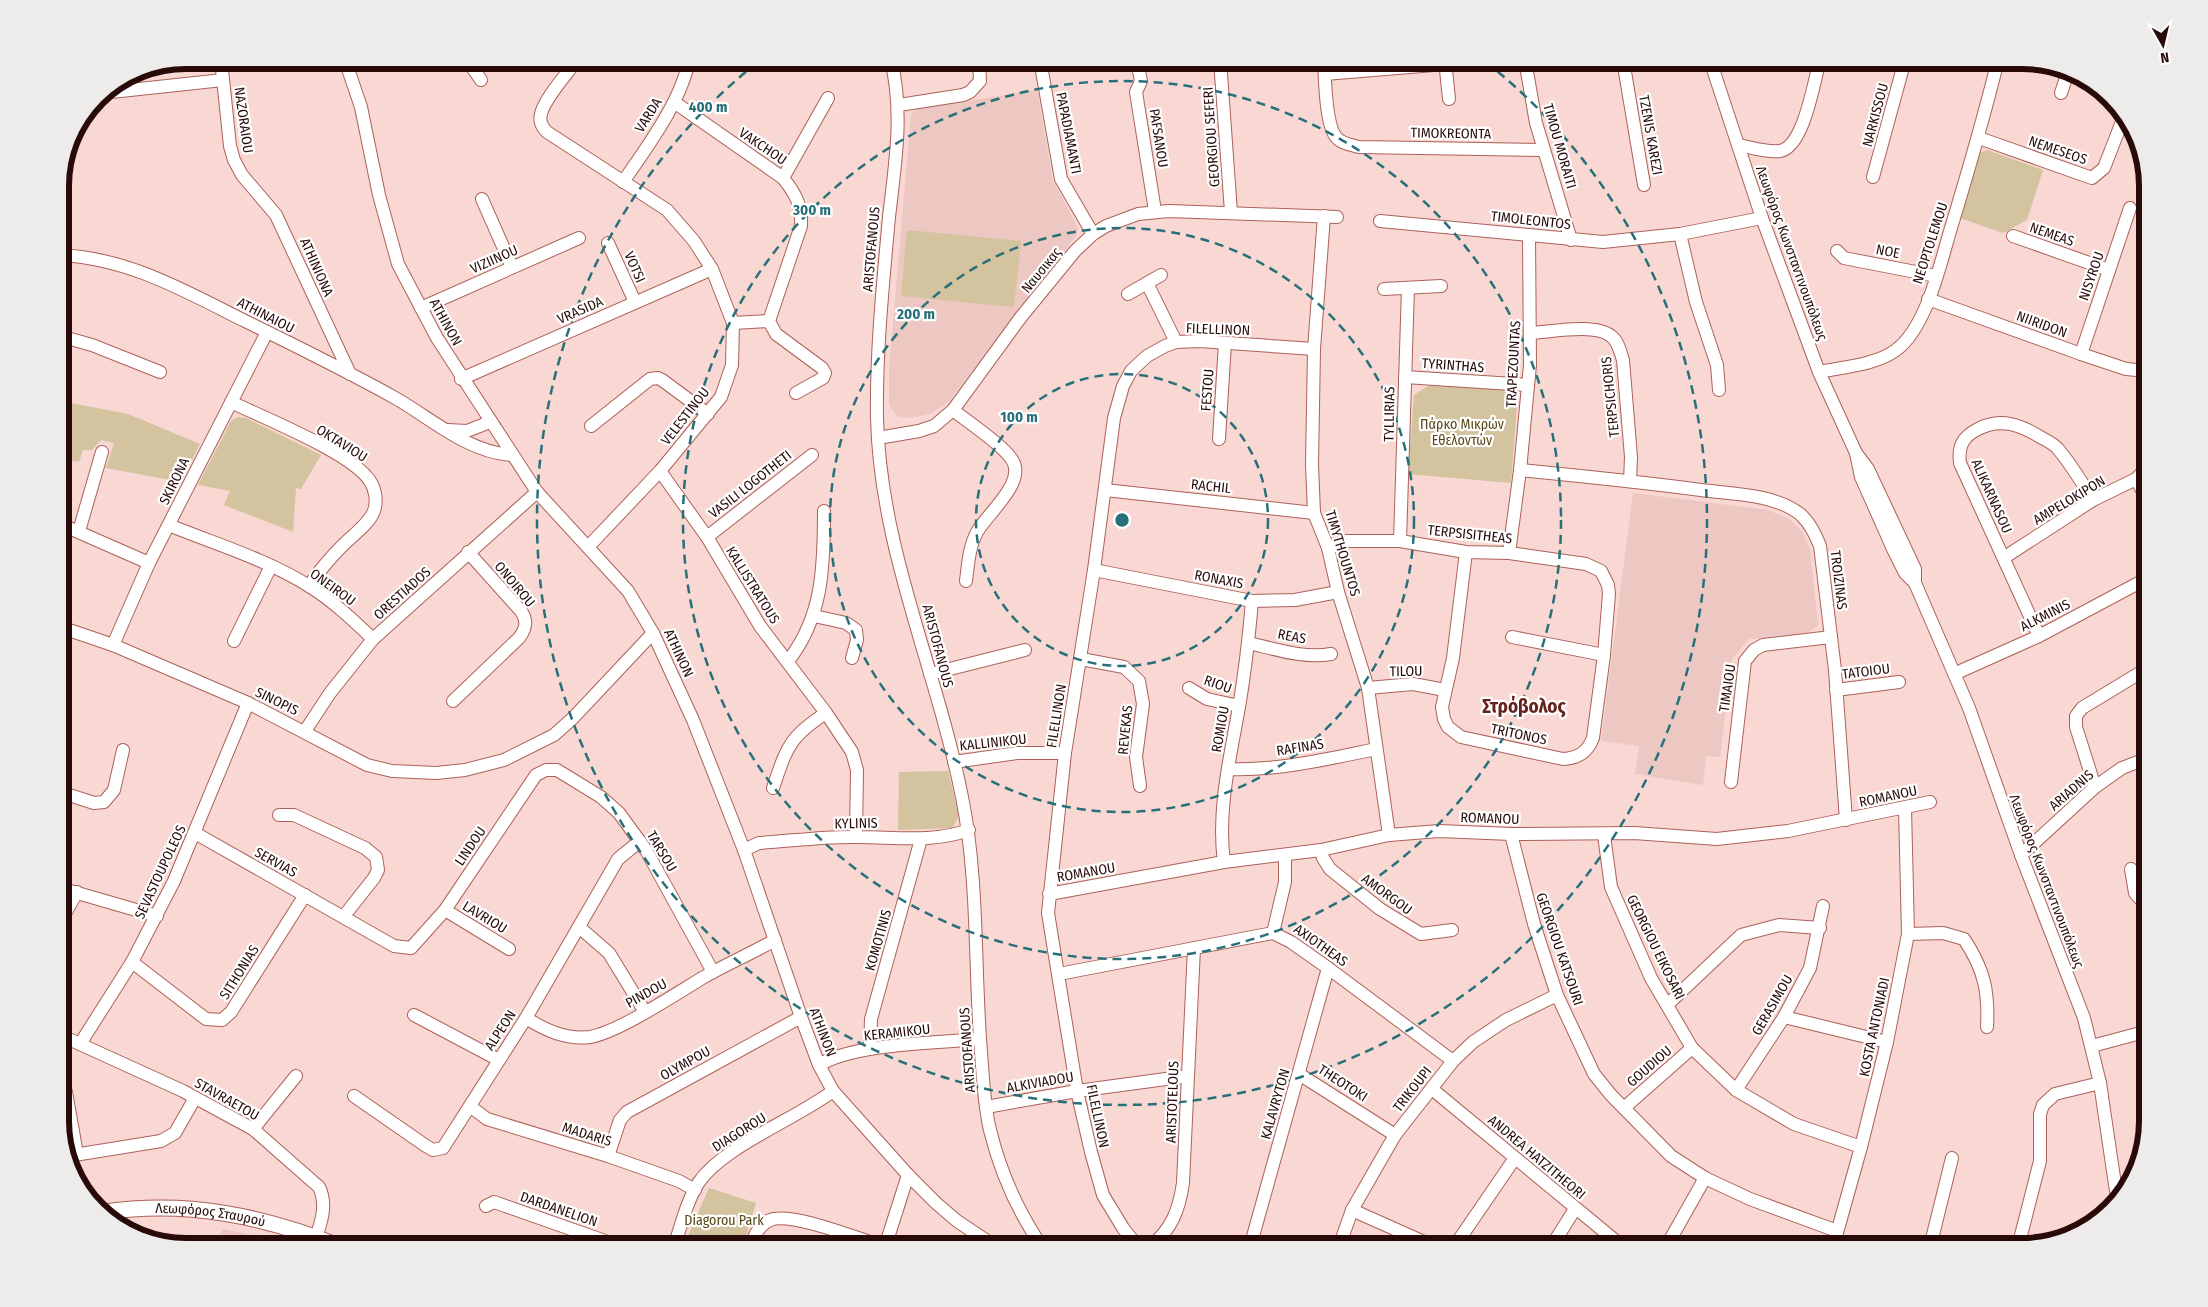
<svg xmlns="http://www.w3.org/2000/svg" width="2208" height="1307" viewBox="0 0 2208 1307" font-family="'Fira Sans Condensed',sans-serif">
<rect width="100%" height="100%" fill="#f9d7d2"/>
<g fill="#edc7c2">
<polygon points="1037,90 1053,181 1073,218 1078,229 1076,236 949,401 930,414 909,418 897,416 889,404 889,369 911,115 916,109"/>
<polygon points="1633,493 1768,510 1789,519 1802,531 1810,549 1818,625 1807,634 1749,639 1732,659 1720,757 1706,756 1703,785 1635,774 1639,746 1601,741"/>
<polygon points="223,1229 277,1240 300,1247 214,1247"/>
</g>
<g fill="#d3c39e">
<polygon points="1987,150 2043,170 2027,220 2003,233 1957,217 1975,155"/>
<polygon points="907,230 1021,241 1014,307 901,296"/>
<polygon points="1433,383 1513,390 1517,405 1511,483 1408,474 1414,395"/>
<polygon points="60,401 128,414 200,444 181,482 106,468 114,443 101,440 92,450 83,450 79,462 60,458"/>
<polygon points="238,417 246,418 321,455 301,489 296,488 293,532 224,505 230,491 198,485 231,421"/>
<polygon points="948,771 959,816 952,828 898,830 899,772"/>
<polygon points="709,1188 756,1203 743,1247 683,1247"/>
</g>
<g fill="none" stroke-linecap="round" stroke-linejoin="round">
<defs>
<g id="minor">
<polyline points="221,60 230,146 234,160 242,175 276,215 350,374"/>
<polyline points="345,60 361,107 379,195 398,264 437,338 537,492 628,591 653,633 693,720 744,850 801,1017 819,1065 833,1091 908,1175 936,1203 957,1221 996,1247"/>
<polyline points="467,60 481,80"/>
<path d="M577,60C567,74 544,99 541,114C539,121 542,127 547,132L667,210L694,241L712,269L733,323L732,365L721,397L660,471L588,547"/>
<path d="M891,60C904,113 895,164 889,217C883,284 876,351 877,418C880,549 937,670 962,797C979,881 974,967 981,1052C983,1078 984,1105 990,1130C1000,1171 1019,1213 1042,1247"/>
<polyline points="1040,60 1061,179 1093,234"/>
<polyline points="1220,60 1231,212"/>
<path d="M1324,60C1325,76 1325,129 1338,139C1343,144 1352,145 1359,147L1543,150"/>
<polyline points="1445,60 1449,99"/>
<polyline points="1525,60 1536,123 1571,240"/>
<polyline points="1623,60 1644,185"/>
<polyline points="1710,60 1762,218 1819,372 1856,453 1861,477 1893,549 1905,573 1915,583"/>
<polyline points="1139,71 1141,81 1136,92 1155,211"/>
<polyline points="1325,74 1446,64"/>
<polyline points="102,93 223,80"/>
<polyline points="2061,93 2068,72"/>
<path d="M674,102L783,178C796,194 802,206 801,226L769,321L776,334L822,368L825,373L823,378L796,393"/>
<polyline points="899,105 963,95 970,92 980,81 979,60"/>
<polyline points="1979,138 2092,178 2104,168 2123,119"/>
<path d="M1738,145C1750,147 1767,153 1780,151C1804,147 1814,81 1820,60"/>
<polyline points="1873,177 1905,60"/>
<polyline points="783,178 828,98"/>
<path d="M623,182C647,147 681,102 689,60"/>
<polyline points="482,199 512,267"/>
<polyline points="1324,216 1314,349 1312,464 1314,513 1328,548 1338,592 1368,688 1389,835"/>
<polyline points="1380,221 1603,242 1680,234 1762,218"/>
<polyline points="1680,234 1696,302 1717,365 1719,390"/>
<polyline points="2013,236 2109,270"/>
<polyline points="608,243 635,302"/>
<polyline points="1837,251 1844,258 1936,276"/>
<path d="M60,255C128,258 185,291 245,321C296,346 347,371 397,399C433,420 468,452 511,455"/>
<polyline points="1147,283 1176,342"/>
<polyline points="1384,289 1441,286"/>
<polyline points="1128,294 1161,275"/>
<polyline points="1928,299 2081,354 2126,369 2148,371"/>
<polyline points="421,308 579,238"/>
<polyline points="733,323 769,321"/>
<path d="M1531,333C1551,332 1595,323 1611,336C1618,341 1620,351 1623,360L1631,457L1630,481"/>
<polyline points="60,336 92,345 160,372"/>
<polyline points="2081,354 2130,208"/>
<path d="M1819,372C1843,367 1876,365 1896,350C1927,327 1940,264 1951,228C1968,172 1984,117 1998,60"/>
<polyline points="1405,377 1528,385"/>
<polyline points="461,379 712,269"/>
<path d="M231,402C264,418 352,453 370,481C376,490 377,502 374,511C369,524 353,535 343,545C331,557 319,571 309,586"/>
<path d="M953,410C968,422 1000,443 1010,457C1030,480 988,512 977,532C969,547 968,565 966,581"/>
<polyline points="591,426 650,379 658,378 662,380 708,414"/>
<polyline points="448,430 467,431 490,422"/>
<polyline points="878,438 919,431 934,426 953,410 1021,317 1075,251 1093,234 1106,226 1138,214 1169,211 1337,217"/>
<polyline points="1219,439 1225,343"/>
<polyline points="1856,453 1868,469 1915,569 1915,583 1969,708 2021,855 2084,1018 2100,1083 2117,1198"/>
<path d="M1520,470C1581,476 1641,482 1701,490C1733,494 1774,494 1800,514C1810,523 1815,534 1820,546L1835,670L1846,820"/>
<polyline points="660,471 707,537 760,626 826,713 852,752 857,770 856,837"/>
<polyline points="2136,479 2148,501"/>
<polyline points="1105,490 1314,513"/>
<polyline points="60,524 149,563"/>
<path d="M169,525C215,544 266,559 309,586C332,600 353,620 373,639"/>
<polyline points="79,531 102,452"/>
<polyline points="707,537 812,455"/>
<polyline points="1400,541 1408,288"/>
<path d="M1328,548L1344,541H1400L1466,552L1509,553L1586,564L1601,571L1608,585L1609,594L1604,655L1593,738C1587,753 1578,758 1563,759L1461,737L1448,727L1444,719L1442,707L1453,658L1466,552"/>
<polyline points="1509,553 1520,470 1530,365 1529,235"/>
<polyline points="2005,557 2093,500 2136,479 2148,467"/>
<polyline points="1094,570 1252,601 1295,600 1338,592"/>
<polyline points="814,616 846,623 856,630 857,640 852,658"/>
<polyline points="60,627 113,645 248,703 367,765 392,771 436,773 465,770 504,760 554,735 573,718 653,633"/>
<path d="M2039,636L1960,463C1958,447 1962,437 1978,429C2001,417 2021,425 2042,438C2048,441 2054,444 2058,449C2071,464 2082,483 2093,500"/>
<polyline points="1512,637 1604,655"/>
<polyline points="234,641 271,566"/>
<path d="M1249,643C1275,649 1304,659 1331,654"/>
<polyline points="113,645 149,563 267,332"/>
<polyline points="1081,659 1124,667 1139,681 1143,704 1136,757 1140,786"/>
<path d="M788,661C823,617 824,566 824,511"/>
<polyline points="930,674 1025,650"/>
<polyline points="1954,674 2039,636 2148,578"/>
<polyline points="1189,688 1207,699 1239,706"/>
<polyline points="1368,688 1413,684 1445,690"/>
<polyline points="1836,690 1899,682"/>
<path d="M453,701L519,638C526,629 528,621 521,611L468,552"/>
<polyline points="305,731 330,693 373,639 537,492"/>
<polyline points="954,762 1017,753 1065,753"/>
<path d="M1228,769C1277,771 1327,759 1376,749"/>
<polyline points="1731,782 1745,661 1754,650 1763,645 1831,637"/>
<polyline points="2095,787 2076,727 2076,716 2082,708 2148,668"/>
<path d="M773,788C787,747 789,737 826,713"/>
<polyline points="60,792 94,803 104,802 114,790 123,750"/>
<polyline points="279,815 294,815 365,848 376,857 378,870 374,878 344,916"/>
<polyline points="195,833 394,946 411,948 445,910 536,775 546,770 557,770 601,797 619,813 646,850 713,972"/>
<polyline points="1511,834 1534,924 1557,995 1594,1074 1611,1095 1671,1156 1705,1178 1750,1199 1837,1231"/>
<polyline points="1604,835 1611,887 1651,978 1692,1048 1736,1090 1794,1124 1861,1147"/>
<path d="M744,850L759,843C792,841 825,836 858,837C896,837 932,843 969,830"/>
<polyline points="1321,850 1323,858 1330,869 1380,909 1421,934 1452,930"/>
<polyline points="2021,855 2095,787 2122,768 2148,758"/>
<path d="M1224,862C1217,811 1230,758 1239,707C1245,672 1249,636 1252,601"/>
<polyline points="2131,869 2135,893 2148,908"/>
<polyline points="60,888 157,916"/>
<polyline points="1049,894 1224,862 1321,850 1389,835 1439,831 1511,834 1634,833 1717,839 1788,831 1930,802"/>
<polyline points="445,910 509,949"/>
<polyline points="60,923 77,892"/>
<polyline points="579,927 609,953 645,1012"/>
<polyline points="1273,933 1285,882 1285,855"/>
<path d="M1908,934L1943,933L1964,939C1984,969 1989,991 1987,1027"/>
<polyline points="132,962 206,1019 222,1020 231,1012 305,895"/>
<polyline points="1059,974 1273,933 1291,942 1328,968 1453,1061"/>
<polyline points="1667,1005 1741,935 1779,925 1820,928"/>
<polyline points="414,1015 499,1060"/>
<polyline points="1784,1017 1887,1042"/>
<path d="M526,1018C545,1030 566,1040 590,1037C619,1032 677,993 704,977C727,964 752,953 775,940"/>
<path d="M60,1035L183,1091L253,1129L319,1187C327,1203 322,1221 316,1237"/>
<polyline points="80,1044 132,962 174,881 248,703"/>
<polyline points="2092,1046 2148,1031"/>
<polyline points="870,1049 871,1019 921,839"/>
<path d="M819,1065C856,1043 936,1043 980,1039"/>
<polyline points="1299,1074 1395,1135"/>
<polyline points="60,1083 66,1092 77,1154"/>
<polyline points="1432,1089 1623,1247"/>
<polyline points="1736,1090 1784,1017 1810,968 1823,906"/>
<polyline points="354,1096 426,1146 433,1150 443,1148 526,1018 618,859 640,841"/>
<polyline points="471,1107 487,1119 608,1156 679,1181 695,1190"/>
<polyline points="986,1107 1077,1091 1188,1076"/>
<polyline points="1625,1107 1692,1048"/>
<polyline points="253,1129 296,1076"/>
<polyline points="68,1156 161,1141 175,1133 195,1098"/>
<polyline points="608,1156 620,1120 627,1112 801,1017"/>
<polyline points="486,1206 494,1202 622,1247"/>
<polyline points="1352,1210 1435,1247"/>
<path d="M674,1247C681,1226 687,1200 699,1182C724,1146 796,1119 833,1091"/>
<path d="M750,1247C754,1236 759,1225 770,1220C791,1211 861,1240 885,1247"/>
<polyline points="885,1247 908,1175"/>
<polyline points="1138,1247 1123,1228 1103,1195 1091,1152 1077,1091 1048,913 1065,753 1094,570 1114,418 1123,386 1131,371 1147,356 1165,346 1176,342 1200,341 1314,349"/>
<path d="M1150,1247C1172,1229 1179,1210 1183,1183L1194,948"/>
<polyline points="1250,1247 1328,968"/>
<polyline points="1339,1247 1352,1210 1395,1135 1453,1061 1473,1042 1506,1020 1557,995"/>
<polyline points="1454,1247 1515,1158"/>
<polyline points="1551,1247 1575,1209"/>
<polyline points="1666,1247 1705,1178"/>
<polyline points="1833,1247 1861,1147 1887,1042 1908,934 1905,808"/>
<polyline points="1930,1247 1952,1158"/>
<polyline points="2018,1247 2040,1161 2040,1114 2043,1105 2055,1094 2100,1083"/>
</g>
<g id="major">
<path id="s1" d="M105,1212C187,1200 264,1216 341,1247"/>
</g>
</defs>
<use href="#minor" stroke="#ac6158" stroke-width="14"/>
<use href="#major" stroke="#ac6158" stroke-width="17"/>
<use href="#minor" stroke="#fff" stroke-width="12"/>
<use href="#major" stroke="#fff" stroke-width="15"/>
</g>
<g fill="none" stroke="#27707a" stroke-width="2.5" stroke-dasharray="9 6">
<circle cx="1122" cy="520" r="146"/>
<circle cx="1122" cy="520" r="292"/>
<circle cx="1122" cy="520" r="439"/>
<path d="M1486 62A585 585 0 1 1 758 62"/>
</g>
<g text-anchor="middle" stroke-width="4.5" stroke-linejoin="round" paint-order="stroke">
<g font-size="14" fill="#280b09" stroke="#fff">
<text transform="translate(648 115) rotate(-58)" y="5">VARDA</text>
<text transform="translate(1875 115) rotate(-75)" y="5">NARKISSOU</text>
<text transform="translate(244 120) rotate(82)" y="5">NAZORAIOU</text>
<text transform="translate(1069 133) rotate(79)" y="5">PAPADIAMANTI</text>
<text transform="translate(1451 133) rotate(1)" y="5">TIMOKREONTA</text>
<text transform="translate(1651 135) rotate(80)" y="5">TZENIS KAREZI</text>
<text transform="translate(1211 137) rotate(-94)" y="5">GEORGIOU SEFERI</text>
<text transform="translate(1159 138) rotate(81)" y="5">PAFSANOU</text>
<text transform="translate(763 146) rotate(34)" y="5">VAKCHOU</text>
<text transform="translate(1560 146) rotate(74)" y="5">TIMOU MORAITI</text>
<text transform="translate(2058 150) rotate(19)" y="5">NEMESEOS</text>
<text transform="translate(1531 220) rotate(6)" y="5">TIMOLEONTOS</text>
<text transform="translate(2052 234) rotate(19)" y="5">NEMEAS</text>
<text transform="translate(1930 243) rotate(-72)" y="5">NEOPTOLEMOU</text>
<text transform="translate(871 249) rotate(-85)" y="5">ARISTOFANOUS</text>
<text transform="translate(1888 251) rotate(11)" y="5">NOE</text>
<text transform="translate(1792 253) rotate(70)" y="5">Λεωφόρος Κωνσταντινουπόλεως</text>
<text transform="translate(494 259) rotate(-24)" y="5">VIZIINOU</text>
<text transform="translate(317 267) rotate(66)" y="5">ATHINIONA</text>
<text transform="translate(635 267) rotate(66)" y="5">VOTSI</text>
<text transform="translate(1041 270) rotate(-51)" y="5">Ναυσικας</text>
<text transform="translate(2091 276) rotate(-71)" y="5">NISYROU</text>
<text transform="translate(580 310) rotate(-24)" y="5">VRASIDA</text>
<text transform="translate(266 315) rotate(27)" y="5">ATHINAIOU</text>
<text transform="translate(446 322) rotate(61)" y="5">ATHINON</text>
<text transform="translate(2042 324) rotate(20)" y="5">NIIRIDON</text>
<text transform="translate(1218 329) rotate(2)" y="5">FILELLINON</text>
<text transform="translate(1513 364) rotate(-87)" y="5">TRAPEZOUNTAS</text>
<text transform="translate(1453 365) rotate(4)" y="5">TYRINTHAS</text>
<text transform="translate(1207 390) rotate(-86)" y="5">FESTOU</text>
<text transform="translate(1610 397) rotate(-96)" y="5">TERPSICHORIS</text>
<text transform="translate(1389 414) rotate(-89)" y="5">TYLLIRIAS</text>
<text transform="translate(685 416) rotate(-52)" y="5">VELESTINOU</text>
<text transform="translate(342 443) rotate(32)" y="5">OKTAVIOU</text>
<text transform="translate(174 481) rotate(-64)" y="5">SKIRONA</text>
<text transform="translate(750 484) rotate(-38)" y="5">VASILI LOGOTHETI</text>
<text transform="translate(1211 486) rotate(6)" y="5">RACHIL</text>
<text transform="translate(1992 496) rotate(66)" y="5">ALIKARNASOU</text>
<text transform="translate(2069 500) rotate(-31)" y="5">AMPELOKIPON</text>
<text transform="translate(1470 534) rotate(6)" y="5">TERPSISITHEAS</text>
<text transform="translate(1343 553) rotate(73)" y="5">TIMYTHOUNTOS</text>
<text transform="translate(1219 579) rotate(11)" y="5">RONAXIS</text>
<text transform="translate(1839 580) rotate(83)" y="5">TROIZINAS</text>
<text transform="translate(515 584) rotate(50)" y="5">ONOIROU</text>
<text transform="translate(753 585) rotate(58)" y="5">KALLISTRATOUS</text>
<text transform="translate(333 587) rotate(36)" y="5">ONEIROU</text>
<text transform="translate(402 593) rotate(-42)" y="5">ORESTIADOS</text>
<text transform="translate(2045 615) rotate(-27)" y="5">ALKMINIS</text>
<text transform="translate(1292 636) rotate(11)" y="5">REAS</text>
<text transform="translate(938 646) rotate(75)" y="5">ARISTOFANOUS</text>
<text transform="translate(679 653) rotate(65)" y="5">ATHINON</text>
<text transform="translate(1406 671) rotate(-1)" y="5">TILOU</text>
<text transform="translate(1866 671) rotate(-7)" y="5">TATOIOU</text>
<text transform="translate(1218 684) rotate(19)" y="5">RIOU</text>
<text transform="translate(1727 688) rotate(-82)" y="5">TIMAIOU</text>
<text transform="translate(277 701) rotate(26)" y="5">SINOPIS</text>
<text transform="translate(1056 716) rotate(-81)" y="5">FILELLINON</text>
<text transform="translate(1220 729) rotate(-80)" y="5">ROMIOU</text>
<text transform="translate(1125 730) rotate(-84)" y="5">REVEKAS</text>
<text transform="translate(1519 734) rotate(12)" y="5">TRITONOS</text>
<text transform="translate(993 742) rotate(-6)" y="5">KALLINIKOU</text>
<text transform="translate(1300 747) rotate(-9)" y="5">RAFINAS</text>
<text transform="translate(2071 790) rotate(-41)" y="5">ARIADNIS</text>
<text transform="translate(1888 796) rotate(-12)" y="5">ROMANOU</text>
<text transform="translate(1490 818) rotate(2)" y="5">ROMANOU</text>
<text transform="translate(856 823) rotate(-1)" y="5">KYLINIS</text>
<text transform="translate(470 846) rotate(-56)" y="5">LINDOU</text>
<text transform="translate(662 851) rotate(59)" y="5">TARSOU</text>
<text transform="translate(276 862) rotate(29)" y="5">SERVIAS</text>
<text transform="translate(160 872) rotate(-65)" y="5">SEVASTOUPOLEOS</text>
<text transform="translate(1086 872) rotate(-10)" y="5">ROMANOU</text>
<text transform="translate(2047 881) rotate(69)" y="5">Λεωφόρος Κωνσταντινουπόλεως</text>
<text transform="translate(1387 894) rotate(36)" y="5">AMORGOU</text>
<text transform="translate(485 917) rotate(31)" y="5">LAVRIOU</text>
<text transform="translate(878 940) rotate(-74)" y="5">KOMOTINIS</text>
<text transform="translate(1321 945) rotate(35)" y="5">AXIOTHEAS</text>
<text transform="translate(1656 947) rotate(64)" y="5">GEORGIOU EIKOSARI</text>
<text transform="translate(1560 949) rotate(71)" y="5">GEORGIOU KATSOURI</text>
<text transform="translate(239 972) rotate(-58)" y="5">SITHONIAS</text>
<text transform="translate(646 993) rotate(-29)" y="5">PINDOU</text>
<text transform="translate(1772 1005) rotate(-60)" y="5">GERASIMOU</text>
<text transform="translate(1874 1027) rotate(-78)" y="5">KOSTA ANTONIADI</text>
<text transform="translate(500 1030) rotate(-57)" y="5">ALPEON</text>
<text transform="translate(823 1032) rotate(69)" y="5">ATHINON</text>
<text transform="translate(897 1032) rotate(-6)" y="5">KERAMIKOU</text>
<text transform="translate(967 1050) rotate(-94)" y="5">ARISTOFANOUS</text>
<text transform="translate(685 1063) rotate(-29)" y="5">OLYMPOU</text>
<text transform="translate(1649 1066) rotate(-41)" y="5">GOUDIOU</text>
<text transform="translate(1040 1082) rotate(-10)" y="5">ALKIVIADOU</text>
<text transform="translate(1343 1083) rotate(33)" y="5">THEOTOKI</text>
<text transform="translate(1412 1089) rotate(-52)" y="5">TRIKOUPI</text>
<text transform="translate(227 1099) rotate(29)" y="5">STAVRAETOU</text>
<text transform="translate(1172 1102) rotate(-88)" y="5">ARISTOTELOUS</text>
<text transform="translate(1275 1104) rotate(-74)" y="5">KALAVRYTON</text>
<text transform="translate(1098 1116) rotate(78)" y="5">FILELLINON</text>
<text transform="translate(739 1132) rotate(-32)" y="5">DIAGOROU</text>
<text transform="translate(587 1134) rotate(17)" y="5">MADARIS</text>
<text transform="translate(1537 1157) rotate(40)" y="5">ANDREA HATZITHEORI</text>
<text transform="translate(559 1209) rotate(19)" y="5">DARDANELION</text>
<text dy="5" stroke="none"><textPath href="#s1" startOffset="106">Λεωφόρος Σταυρού</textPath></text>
</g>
<g font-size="14" fill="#594616" stroke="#fff">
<text x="1462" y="429">Πάρκο Μικρών<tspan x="1462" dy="16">Εθελοντών</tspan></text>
<text x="724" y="1225">Diagorou Park</text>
</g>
<g font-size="19" font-weight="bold" fill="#66231d" stroke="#fff">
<text x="1524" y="713">Στρόβολος</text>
</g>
</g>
<path d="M0 0H2208V1307H0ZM186 69H2022A117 117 0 0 1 2139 186V1121A117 117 0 0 1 2022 1238H186A117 117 0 0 1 69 1121V186A117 117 0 0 1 186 69Z" fill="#eeebeb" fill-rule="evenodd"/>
<path fill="none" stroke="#280b09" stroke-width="6" d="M186 69H2022A117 117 0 0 1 2139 186V1121A117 117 0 0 1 2022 1238H186A117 117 0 0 1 69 1121V186A117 117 0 0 1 186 69Z"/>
<circle cx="1122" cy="520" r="8" fill="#27707a" stroke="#fff" stroke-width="2.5"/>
<g font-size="15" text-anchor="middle" font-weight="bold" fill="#27707a" stroke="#fff" stroke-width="4.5" stroke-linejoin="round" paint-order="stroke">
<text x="708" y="112">400 m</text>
<text x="812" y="215">300 m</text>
<text x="916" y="319">200 m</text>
<text x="1019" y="422">100 m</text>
</g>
<g transform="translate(2163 45) rotate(172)" stroke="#ffffff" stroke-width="4" paint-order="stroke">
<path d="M0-4L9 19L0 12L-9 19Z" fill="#280b09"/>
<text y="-8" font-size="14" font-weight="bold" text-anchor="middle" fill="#280b09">N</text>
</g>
</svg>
